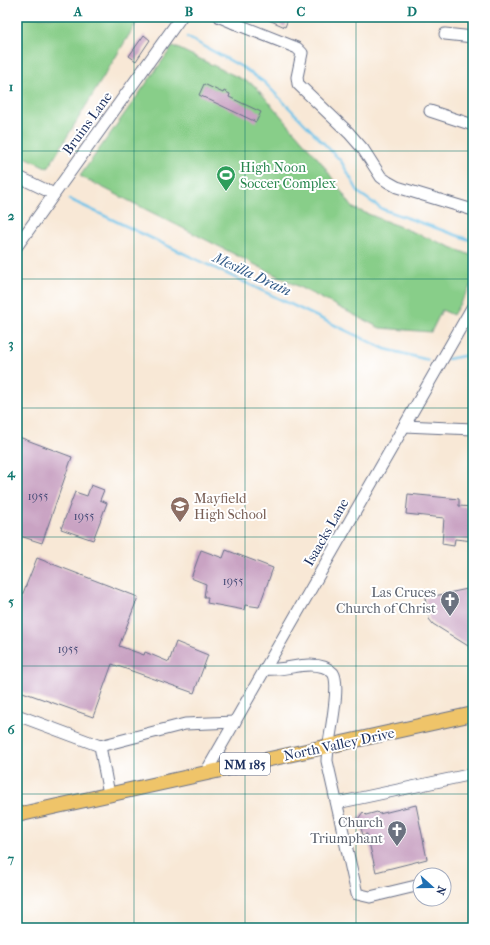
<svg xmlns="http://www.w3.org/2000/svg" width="490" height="945" viewBox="0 0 490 945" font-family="'IM FELL French Canon',serif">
<rect width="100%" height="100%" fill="#fff"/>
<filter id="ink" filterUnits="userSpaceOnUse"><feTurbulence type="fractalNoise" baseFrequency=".025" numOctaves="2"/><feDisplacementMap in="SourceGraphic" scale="8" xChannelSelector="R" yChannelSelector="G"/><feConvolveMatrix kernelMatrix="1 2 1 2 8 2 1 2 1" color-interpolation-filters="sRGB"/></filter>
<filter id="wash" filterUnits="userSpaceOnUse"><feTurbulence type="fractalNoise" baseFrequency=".012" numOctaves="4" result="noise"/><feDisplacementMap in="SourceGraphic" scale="16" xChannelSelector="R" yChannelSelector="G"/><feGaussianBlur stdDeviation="0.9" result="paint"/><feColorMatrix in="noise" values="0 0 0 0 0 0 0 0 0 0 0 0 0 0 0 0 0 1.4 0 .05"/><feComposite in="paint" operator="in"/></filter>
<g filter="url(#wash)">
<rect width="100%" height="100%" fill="#f8e8d6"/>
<g fill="#88ce89" stroke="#527e74">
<polygon points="17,17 140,17 48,168 17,153"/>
<polygon points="173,46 254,85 321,162 353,208 473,256 473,282 453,315 442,310 431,332 380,328 80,176"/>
</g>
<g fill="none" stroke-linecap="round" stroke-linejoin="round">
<g stroke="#6cc2e9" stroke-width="2.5">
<polyline points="163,17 169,22"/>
<polyline points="187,37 242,67 264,82 341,161 359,193 382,209 473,241"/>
<polyline points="69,199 385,349 428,360"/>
<polyline points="448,359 473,354"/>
</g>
</g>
<g id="blocks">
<g fill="#c9a3c3">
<polygon points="262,17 289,17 285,27"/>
<polygon points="144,35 150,40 136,61 129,56"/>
<polygon points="204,84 223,93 224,91 230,94 229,97 261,112 256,122 199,95"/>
<polygon points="19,437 72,457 42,543 17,535 17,442"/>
<polygon points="91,485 104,490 100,500 107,503 93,540 61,529 75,492 87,496"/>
<polygon points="408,494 459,499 459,506 473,507 473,541 455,539 454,546 442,544 444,518 406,514"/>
<polygon points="201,550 223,558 226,550 273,568 259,607 245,605 244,610 207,603 208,597 204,597 206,584 191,578"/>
<polygon points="37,558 138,597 119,646 144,655 145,652 169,662 176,642 208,655 194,693 112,664 93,717 17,690 17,608"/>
<polygon points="472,588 473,592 473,649 433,624 429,619 425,598"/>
<polygon points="416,805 427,859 376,872 367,834 363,835 358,819 363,812 366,815 377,812 379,814"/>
</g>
</g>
</g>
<g filter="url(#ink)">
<use href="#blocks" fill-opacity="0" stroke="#687088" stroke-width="1"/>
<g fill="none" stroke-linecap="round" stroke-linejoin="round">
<defs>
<g id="minor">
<polyline points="220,17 234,23"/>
<polyline points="236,17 234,23 297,48 302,53 297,77 298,84 349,133 363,149 381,177 388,182 397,187 473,210"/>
<polyline points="445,34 473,37"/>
<polyline points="430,111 473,125"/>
<polyline points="17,176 54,194"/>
<polyline points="17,246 181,17"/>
<polyline points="404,426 473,429"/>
<path d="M265,669C280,671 295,665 310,665C318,665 327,666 333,673C342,686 327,743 327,761L357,894L370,897L420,885"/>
<polyline points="17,715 100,746 109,794"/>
<polyline points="100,746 185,724 235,722"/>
<polyline points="206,772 473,306"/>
<polyline points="337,803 473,774"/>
</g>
<polyline id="major" points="17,815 473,714"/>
</defs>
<use href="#minor" stroke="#687088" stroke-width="13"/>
<use href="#major" stroke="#687088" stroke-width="16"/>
<use href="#minor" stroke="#fff" stroke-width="11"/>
<use href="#major" stroke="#efc469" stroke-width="14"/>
</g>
</g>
<path fill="none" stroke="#0f766e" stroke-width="1" stroke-opacity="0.55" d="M134,17V928M245,17V928M356,17V928M17,151H473M17,279H473M17,408H473M17,537H473M17,666H473M17,794H473"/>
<defs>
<symbol id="stadium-pin" viewBox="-11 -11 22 30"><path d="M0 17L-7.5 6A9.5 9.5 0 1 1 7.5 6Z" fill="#2e9e5b" stroke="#fff"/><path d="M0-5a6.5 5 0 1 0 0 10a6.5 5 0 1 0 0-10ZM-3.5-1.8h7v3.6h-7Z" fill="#fff"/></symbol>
<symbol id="school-pin" viewBox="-11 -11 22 30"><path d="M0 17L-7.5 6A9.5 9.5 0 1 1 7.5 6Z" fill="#8d6e63" stroke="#fff"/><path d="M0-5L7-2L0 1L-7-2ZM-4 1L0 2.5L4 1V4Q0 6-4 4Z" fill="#fff"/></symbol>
<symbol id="church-pin" viewBox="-11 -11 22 30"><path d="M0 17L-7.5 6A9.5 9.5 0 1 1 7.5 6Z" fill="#6b7280" stroke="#fff"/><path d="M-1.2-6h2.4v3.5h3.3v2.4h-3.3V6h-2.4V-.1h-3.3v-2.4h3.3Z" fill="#fff"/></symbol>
</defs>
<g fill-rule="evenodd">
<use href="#stadium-pin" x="215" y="164" width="22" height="30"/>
<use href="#school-pin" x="169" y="495" width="22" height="30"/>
<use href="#church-pin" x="439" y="589" width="22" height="30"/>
<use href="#church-pin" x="386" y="819" width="22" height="30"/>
</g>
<g text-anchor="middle" stroke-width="4" stroke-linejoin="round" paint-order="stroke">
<g font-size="12" fill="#464c77">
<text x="38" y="500">1955</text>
<text x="84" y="520">1955</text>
<text x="233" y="585">1955</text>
<text x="68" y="653">1955</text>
</g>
<rect fill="#fff" stroke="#5f6d8e" stroke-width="1" x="220" y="753" width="50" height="22" rx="3"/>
<g font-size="13" font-weight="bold" fill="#1b2f5e">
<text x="245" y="769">NM 185</text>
</g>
<g font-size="14" fill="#1b2f5e" stroke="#fff">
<text transform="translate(87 123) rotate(-54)" y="5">Bruins Lane</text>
<text transform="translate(326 532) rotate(-60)" y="5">Isaacks Lane</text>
<text transform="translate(339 744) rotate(-12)" y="5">North Valley Drive</text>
</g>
<g font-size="14" fill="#27864d" stroke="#fff" text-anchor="start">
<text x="240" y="172">High Noon<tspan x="240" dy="16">Soccer Complex</tspan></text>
</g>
<g font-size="14" fill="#785e54" stroke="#fff" text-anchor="start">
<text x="194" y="503">Mayfield<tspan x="194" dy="16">High School</tspan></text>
</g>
<g font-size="14" fill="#5b616d" stroke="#fff" text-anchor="end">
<text x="436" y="597">Las Cruces<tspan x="436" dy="16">Church of Christ</tspan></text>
<text x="383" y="827">Church<tspan x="383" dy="16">Triumphant</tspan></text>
</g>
<g font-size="15" font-style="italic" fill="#335b88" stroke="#fff">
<text transform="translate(252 274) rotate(25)" y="5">Mesilla Drain</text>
</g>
</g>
<rect width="490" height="945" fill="none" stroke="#fff" stroke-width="44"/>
<g transform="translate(432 887) rotate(111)"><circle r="19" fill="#ffffff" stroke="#a4acbf"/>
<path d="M0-3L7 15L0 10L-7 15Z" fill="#1f6fb2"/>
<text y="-6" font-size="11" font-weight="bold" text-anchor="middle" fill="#1b2f5e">N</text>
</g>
<rect x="22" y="22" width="446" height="901" fill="none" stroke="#0f766e" stroke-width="1.5"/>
<g font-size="13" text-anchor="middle" font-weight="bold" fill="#0f766e">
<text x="78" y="16">A</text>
<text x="189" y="16">B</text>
<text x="301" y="16">C</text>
<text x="412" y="16">D</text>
<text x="11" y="91">1</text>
<text x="11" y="220">2</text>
<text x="11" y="348">3</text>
<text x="11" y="477">4</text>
<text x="11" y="606">5</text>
<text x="11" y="734">6</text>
<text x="11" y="863">7</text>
</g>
</svg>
